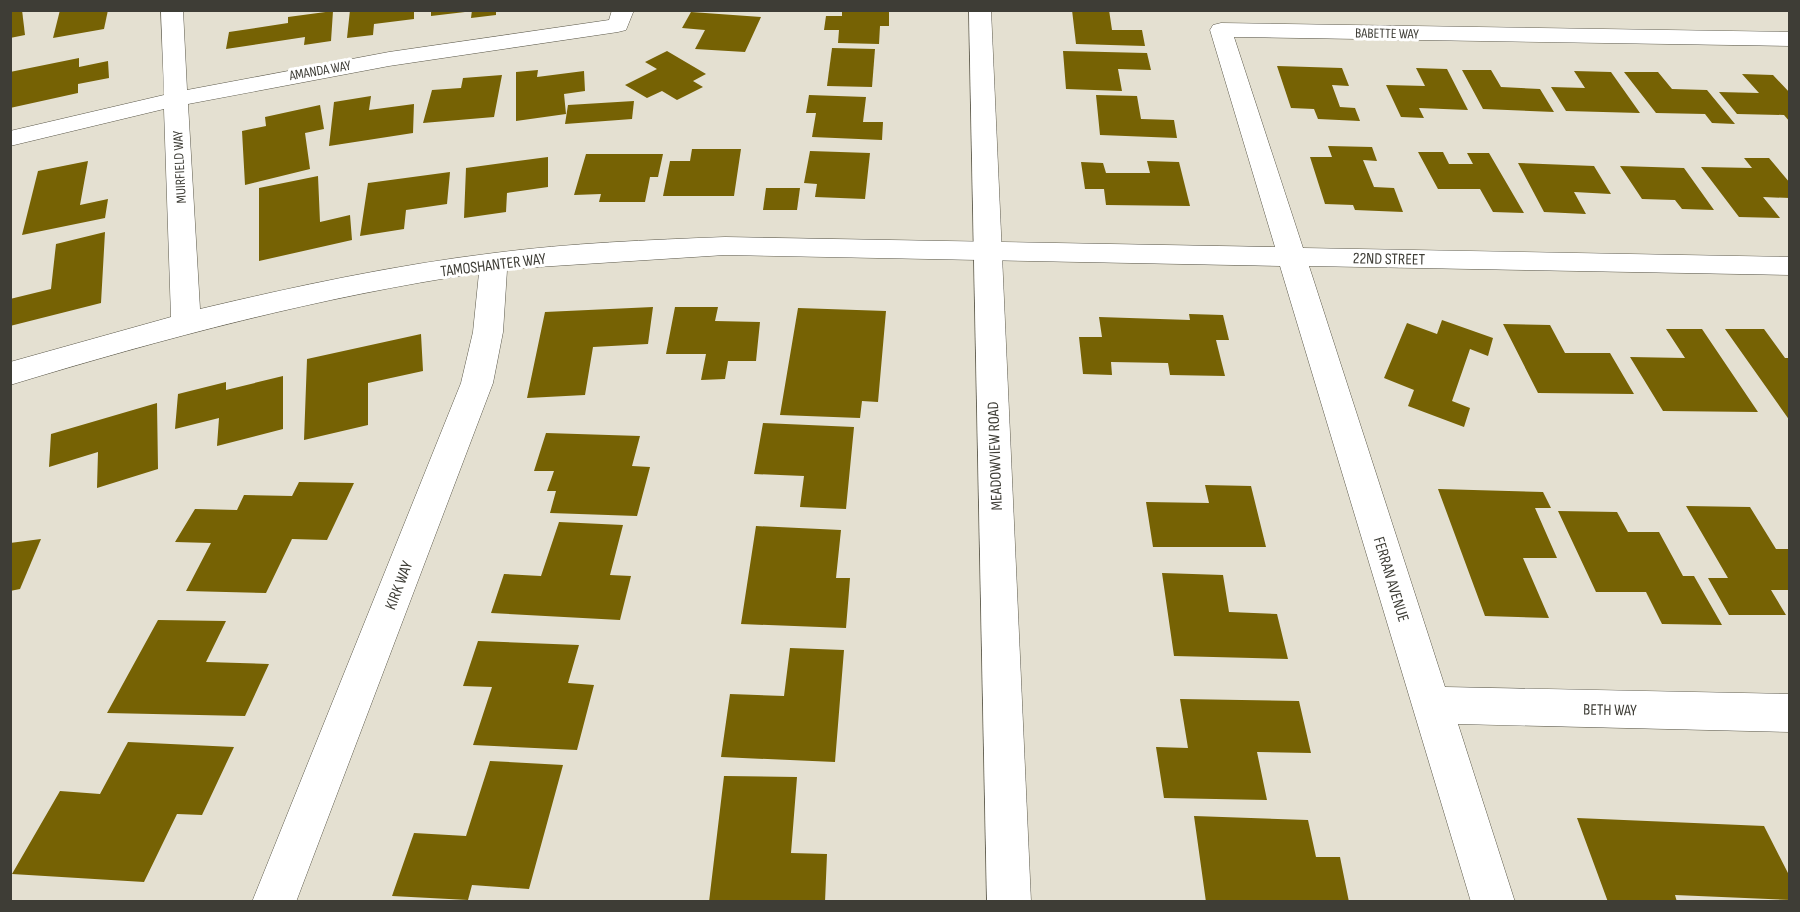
<svg xmlns="http://www.w3.org/2000/svg" width="1800" height="912" viewBox="0 0 1800 912" font-family="'Sofia Sans Condensed',sans-serif">
<rect width="100%" height="100%" fill="#e4e0d1"/>
<g fill="#766204">
<polygon points="10,10 22,10 25,35 10,38"/>
<polygon points="60,10 108,10 104,29 53,38"/>
<polygon points="350,10 414,10 414,19 374,24 373,35 347,38"/>
<polygon points="431,10 465,10 465,12 431,16"/>
<polygon points="472,10 496,10 496,15 471,18"/>
<polygon points="842,10 889,10 889,26 880,26 879,44 838,43 839,30 824,30 826,16 842,16"/>
<polygon points="1072,10 1109,10 1112,30 1142,30 1145,46 1076,44"/>
<polygon points="333,11 331,41 304,45 305,37 226,49 229,32 288,23 288,17"/>
<polygon points="691,12 761,17 745,52 695,49 705,30 682,28"/>
<polygon points="832,48 875,49 872,87 827,86"/>
<polygon points="667,51 706,74 693,81 703,87 677,100 662,91 647,98 625,85 657,69 645,62"/>
<polygon points="1063,51 1147,53 1151,70 1118,69 1122,91 1066,89"/>
<polygon points="79,58 79,67 108,61 109,78 78,84 78,93 10,108 10,72"/>
<polygon points="1277,66 1342,68 1349,86 1332,85 1340,107 1355,108 1360,121 1318,119 1314,109 1291,108"/>
<polygon points="1416,68 1447,69 1468,110 1419,108 1424,118 1401,117 1386,85 1425,86"/>
<polygon points="538,70 537,77 584,71 585,91 564,94 566,114 516,121 516,72"/>
<polygon points="1462,70 1491,70 1501,87 1540,89 1554,112 1483,109"/>
<polygon points="1574,71 1611,72 1640,113 1566,111 1551,87 1585,88"/>
<polygon points="1624,72 1658,72 1672,89 1707,90 1735,124 1712,123 1705,114 1656,113"/>
<polygon points="1742,74 1773,75 1790,93 1790,122 1784,115 1737,114 1719,92 1759,93"/>
<polygon points="502,75 494,117 423,123 432,90 461,88 463,78"/>
<polygon points="809,95 866,97 863,122 883,122 882,140 812,137 816,113 806,113"/>
<polygon points="1096,95 1137,96 1141,119 1174,120 1177,138 1100,135"/>
<polygon points="371,96 369,110 414,104 413,133 329,146 334,102"/>
<polygon points="634,101 632,119 565,124 568,105"/>
<polygon points="320,105 324,129 305,133 310,169 245,185 242,131 266,126 265,117"/>
<polygon points="1328,146 1372,147 1377,161 1363,160 1374,187 1394,188 1403,212 1355,210 1353,205 1325,204 1310,157 1332,157"/>
<polygon points="692,149 741,149 734,196 663,196 670,161 690,161"/>
<polygon points="810,151 870,153 865,199 815,197 817,184 804,183"/>
<polygon points="1418,152 1443,152 1449,164 1473,164 1467,153 1489,153 1524,213 1493,212 1480,189 1438,189"/>
<polygon points="586,154 663,154 658,177 650,177 645,202 599,202 601,194 574,195"/>
<polygon points="548,157 548,187 507,193 506,212 464,218 466,168"/>
<polygon points="1744,158 1769,158 1790,183 1790,198 1763,197 1780,218 1739,217 1701,167 1752,168"/>
<polygon points="88,161 80,205 108,199 105,218 22,235 38,171"/>
<polygon points="1147,161 1179,162 1190,206 1106,205 1104,189 1085,189 1081,162 1103,163 1106,173 1150,173"/>
<polygon points="1518,163 1594,166 1611,194 1574,192 1586,214 1544,212"/>
<polygon points="1620,166 1684,168 1714,210 1682,209 1675,200 1642,199"/>
<polygon points="450,172 447,204 406,210 404,229 360,236 368,183"/>
<polygon points="318,176 320,222 350,215 352,240 259,261 259,188"/>
<polygon points="766,188 800,188 797,210 763,210"/>
<polygon points="105,232 101,303 10,326 10,299 51,289 56,244"/>
<polygon points="653,307 648,344 593,347 585,395 527,398 545,312"/>
<polygon points="675,307 718,307 715,321 760,322 756,361 728,361 725,379 701,380 706,354 666,354"/>
<polygon points="798,308 886,311 878,402 862,401 860,418 780,415"/>
<polygon points="1189,314 1223,315 1229,340 1216,340 1225,376 1170,375 1168,363 1111,362 1112,375 1083,374 1079,337 1102,337 1099,317 1190,320"/>
<polygon points="1442,320 1493,338 1488,356 1470,349 1452,401 1470,408 1464,427 1408,406 1414,390 1384,378 1407,323 1437,334"/>
<polygon points="1503,324 1550,325 1565,353 1610,353 1634,394 1538,393"/>
<polygon points="1666,329 1702,329 1758,412 1663,411 1630,357 1685,358"/>
<polygon points="1725,329 1764,329 1785,358 1790,358 1790,421"/>
<polygon points="421,334 423,371 368,383 368,425 304,440 307,359"/>
<polygon points="283,376 283,429 217,446 219,418 175,429 178,394 226,382 226,390"/>
<polygon points="157,403 158,469 97,488 98,452 49,467 51,434"/>
<polygon points="763,423 854,427 846,509 800,507 804,476 754,474"/>
<polygon points="546,433 640,436 632,466 650,467 637,516 550,513 556,491 547,491 554,471 534,471"/>
<polygon points="299,482 354,483 327,540 292,539 266,593 186,591 211,543 175,542 195,509 237,510 244,495 292,496"/>
<polygon points="1205,485 1251,486 1266,547 1153,547 1146,502 1209,503"/>
<polygon points="1438,489 1543,492 1551,508 1535,508 1557,558 1523,558 1549,618 1485,616"/>
<polygon points="1686,506 1750,507 1776,549 1790,549 1790,590 1771,590 1786,615 1729,615 1708,578 1728,578"/>
<polygon points="1558,511 1617,512 1628,532 1659,532 1683,576 1694,576 1722,625 1662,624 1646,592 1596,592"/>
<polygon points="559,522 623,525 610,575 631,576 620,620 491,613 504,574 541,576"/>
<polygon points="756,526 841,530 836,578 850,578 846,628 741,624"/>
<polygon points="41,539 20,589 10,591 10,543"/>
<polygon points="1162,573 1223,575 1229,612 1277,614 1288,659 1174,656"/>
<polygon points="158,620 226,621 206,662 269,664 245,716 107,713"/>
<polygon points="478,641 579,645 568,683 594,685 577,750 473,745 492,687 463,686"/>
<polygon points="790,648 844,650 835,762 721,757 730,694 784,696"/>
<polygon points="1180,699 1299,701 1311,753 1257,752 1267,800 1164,798 1156,747 1188,748"/>
<polygon points="128,742 234,747 202,815 177,814 144,882 12,874 60,791 100,794"/>
<polygon points="490,761 563,765 529,889 472,885 468,900 392,896 414,833 466,836"/>
<polygon points="724,776 797,777 791,853 827,854 825,902 709,902"/>
<polygon points="1194,816 1308,820 1316,857 1340,857 1349,902 1206,902"/>
<polygon points="1577,818 1764,826 1790,877 1790,900 1675,895 1677,902 1608,902"/>
</g>
<g fill="none" stroke-linecap="round" stroke-linejoin="round">
<defs>
<path id="street" d="M161,10H183L187,90L389,52L609,20L612,10H634L626,30L618,32L389,66L188,104L200,309C297,286 395,265 494,253C571,243 648,240 725,237L1275,247L1210,30L1213,25L1221,23L1790,32V46L1234,37L1303,248L1790,257V275L1309,266L1445,687L1790,694V732L1458,724L1515,902H1471L1280,266L725,255L522,268L507,270L503,332L493,383L296,902H252L461,383L473,332L479,273C319,297 165,338 10,385V362L171,317L164,109L10,146V131L164,95Z"/>
<polygon id="secondary" points="969,10 991,10 1031,902 987,902"/>
</defs>
<use href="#street" stroke="#5c594b" stroke-width="1"/>
<use href="#secondary" stroke="#5c594b" stroke-width="1"/>
<use href="#street" fill="#fff" fill-rule="evenodd"/>
<use href="#secondary" fill="#fff" fill-rule="evenodd"/>
</g>
<g text-anchor="middle" stroke-width="6" stroke-linejoin="round" paint-order="stroke">
<g font-size="14" fill="#3e3d36" stroke="#fff">
<text transform="translate(1387 33) rotate(1)" y="5">BABETTE WAY</text>
<text transform="translate(320 70) rotate(-10)" y="5">AMANDA WAY</text>
<text transform="translate(179 167) rotate(-93)" y="5">MUIRFIELD WAY</text>
</g>
<g font-size="16" fill="#3e3d36" stroke="#fff">
<text transform="translate(1389 258) rotate(1)" y="6">22ND STREET</text>
<text transform="translate(493 264) rotate(-7)" y="6">TAMOSHANTER WAY</text>
<text transform="translate(994 456) rotate(-92)" y="6">MEADOWVIEW ROAD</text>
<text transform="translate(1392 579) rotate(73)" y="6">FERRAN AVENUE</text>
<text transform="translate(398 585) rotate(-69)" y="6">KIRK WAY</text>
<text transform="translate(1610 709) rotate(1)" y="6">BETH WAY</text>
</g>
</g>
<rect width="1800" height="912" fill="none" stroke="#3e3d36" stroke-width="24"/>
</svg>
